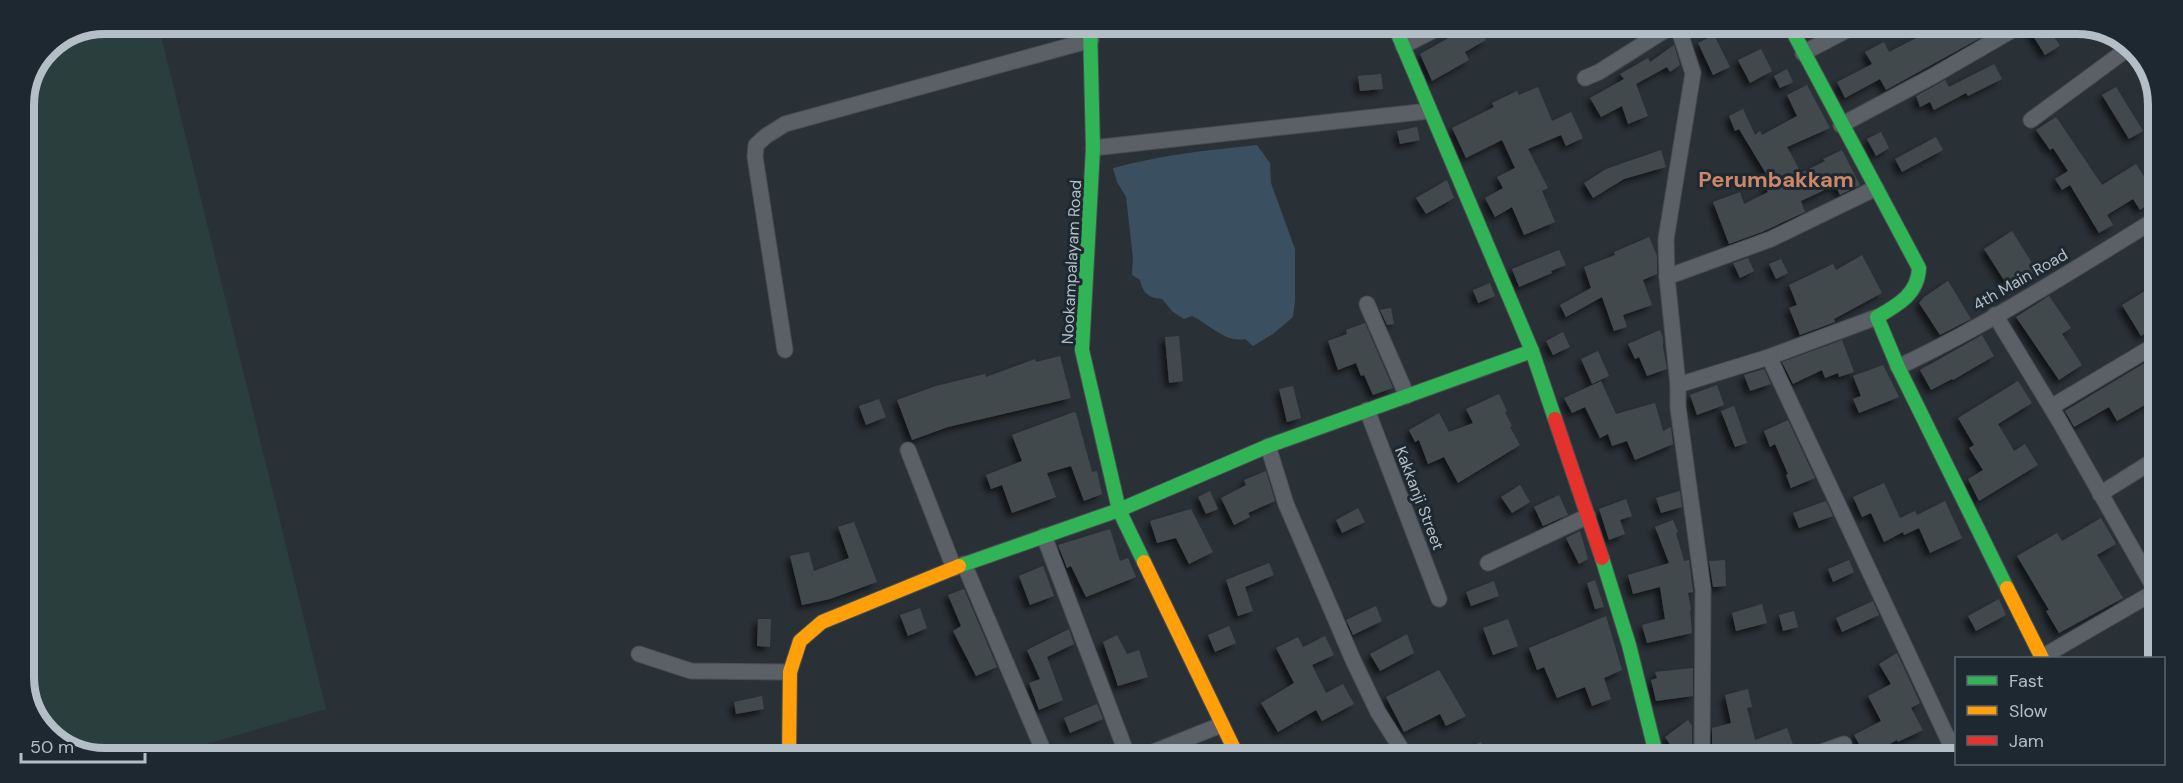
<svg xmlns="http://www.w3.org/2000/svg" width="2183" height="783" viewBox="0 0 2183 783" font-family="'DM Sans',sans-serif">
<defs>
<filter id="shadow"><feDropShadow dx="-4.5" dy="4.5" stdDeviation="3" flood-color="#0009"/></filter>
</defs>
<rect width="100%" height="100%" fill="#2a3136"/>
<polygon fill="#2a3e3d" points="106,24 158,24 326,709 169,755 80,755 41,727 24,683 24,101 48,48"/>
<path fill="#3a4f5f" d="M1257,145L1270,163L1271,183L1295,249V301L1293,317L1273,334L1253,346L1245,339C1225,343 1209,324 1192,316L1184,319L1173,312L1162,299C1148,298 1143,293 1140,280L1132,275L1133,258L1126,197L1117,182L1113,168C1161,155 1208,150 1257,145Z"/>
<g fill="#43494e" filter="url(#shadow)">
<polygon points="1468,27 1480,27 1486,40 1465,52 1469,60 1432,81 1420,54"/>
<polygon points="1925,28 1977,28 1982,37 1886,90 1880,79 1845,98 1837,82 1872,64 1865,52 1884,42 1889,52 1928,32"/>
<polygon points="2028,28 2048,28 2060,46 2045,55"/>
<polygon points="1714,35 1730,67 1713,75 1698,43"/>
<polygon points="1674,45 1680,65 1670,72 1667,67 1636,84 1648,116 1628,124 1622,106 1601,117 1590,98 1624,79 1620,74 1648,58 1650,62"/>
<polygon points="1761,49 1772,71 1750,83 1738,60"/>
<polygon points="1994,64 2002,79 1968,96 1966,93 1934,110 1930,102 1920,107 1916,96 1945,80 1949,87"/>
<polygon points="1787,69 1793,82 1780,88 1774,76"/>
<polygon points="1381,74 1383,89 1360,91 1358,76"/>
<polygon points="1807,85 1830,128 1787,147 1801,173 1825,161 1823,159 1842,150 1860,185 1840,195 1835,185 1801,201 1805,212 1762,232 1729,244 1713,202 1740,192 1744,204 1768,192 1765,185 1771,182 1739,129 1735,131 1729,116 1743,109 1755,135 1760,131 1762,135 1797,116 1787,95"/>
<polygon points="1538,87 1552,121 1571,112 1583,138 1566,146 1561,135 1528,149 1548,188 1542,191 1555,222 1524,235 1512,207 1495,217 1485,198 1503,188 1497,177 1515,168 1502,140 1466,158 1452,128 1494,107 1492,103 1517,91 1519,95"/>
<polygon points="2116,87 2143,131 2129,139 2102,95"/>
<polygon points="2056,117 2102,185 2136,164 2151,187 2148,189 2154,200 2140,210 2133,199 2107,215 2113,225 2099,233 2070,185 2062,190 2055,179 2068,171 2053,148 2050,150 2036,130"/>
<polygon points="1417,127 1420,140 1400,144 1397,131"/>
<polygon points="1881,132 1889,148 1876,156 1867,139"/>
<polygon points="1936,137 1943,150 1902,172 1895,159"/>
<polygon points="1661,150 1666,167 1624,179 1593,198 1584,183 1606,169"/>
<polygon points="1447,180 1454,198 1426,214 1416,198"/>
<polygon points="2012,231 2037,271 2009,288 1984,249"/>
<polygon points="1649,237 1657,256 1657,274 1643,280 1652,305 1623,315 1627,327 1614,331 1602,297 1566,317 1560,305 1591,288 1584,267 1615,255 1614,252"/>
<polygon points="1559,250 1566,265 1551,271 1552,273 1519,287 1512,269"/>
<polygon points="1862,255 1882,293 1834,319 1835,322 1800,335 1789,308 1797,305 1789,285 1833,264 1836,270"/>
<polygon points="1748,258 1754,271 1740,278 1733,263"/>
<polygon points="1781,259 1788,273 1776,279 1769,264"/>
<polygon points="1948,281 1971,319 1940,335 1919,303 1924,297"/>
<polygon points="1490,283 1495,296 1478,303 1473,290"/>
<polygon points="2153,286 2157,294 2157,326 2141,336 2122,305"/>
<polygon points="2049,296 2071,328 2062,334 2082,365 2059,380 2016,317"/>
<polygon points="1391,308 1394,324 1387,325 1380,310"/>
<polygon points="1365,323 1393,388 1373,395 1364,375 1361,376 1356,363 1338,370 1328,341 1347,334 1346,330"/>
<polygon points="1660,330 1663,338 1663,347 1667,369 1647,376 1639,357 1635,359 1628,344"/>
<polygon points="1563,332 1570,347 1553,355 1546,341"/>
<polygon points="1982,335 1994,356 1953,380 1952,379 1931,390 1920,370"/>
<polygon points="1179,336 1183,381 1169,383 1165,337"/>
<polygon points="1842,340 1854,372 1839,377 1838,373 1825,378 1822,370 1793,384 1782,362"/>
<polygon points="1598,351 1609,376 1592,384 1581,359"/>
<polygon points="1060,356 1071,398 948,427 912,440 897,400 936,386 985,374 986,377 1035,359 1036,362"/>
<polygon points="2153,358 2157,365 2157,398 2117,421 2109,407 2074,427 2065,411"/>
<polygon points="1883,365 1899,397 1859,413 1853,399 1861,396 1853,376"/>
<polygon points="1764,369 1771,384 1750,391 1744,375"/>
<polygon points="1601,381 1616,414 1655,403 1663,431 1671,427 1673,444 1635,460 1627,441 1612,446 1608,434 1600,438 1585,407 1572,413 1564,398"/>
<polygon points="2018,381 2032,403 1998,424 2014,451 2025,444 2038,465 1979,501 1968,479 1983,470 1969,448 1974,445 1958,418"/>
<polygon points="1717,385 1724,405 1697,415 1690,395"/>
<polygon points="1293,386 1301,418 1287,422 1279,389"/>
<polygon points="1499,394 1507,411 1505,412 1512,426 1510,427 1520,445 1458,483 1444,457 1428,464 1419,440 1415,442 1409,430 1439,413 1449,432 1473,423 1466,409"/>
<polygon points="879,399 886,417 866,425 859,406"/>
<polygon points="1734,406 1747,443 1735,447 1721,411"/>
<polygon points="1074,412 1076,413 1092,472 1097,471 1102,494 1084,501 1071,466 1047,473 1056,497 1012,513 1002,485 991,489 986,475 1022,461 1012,435"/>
<polygon points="1788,420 1815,478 1791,488 1786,475 1788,474 1775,444 1770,447 1764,431"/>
<polygon points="1266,471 1275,501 1248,513 1250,517 1234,525 1221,498 1246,485 1244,480"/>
<polygon points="1884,483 1900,518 1915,511 1917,515 1945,501 1962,538 1930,553 1919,528 1904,535 1903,532 1884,542 1871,513 1862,517 1853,497"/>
<polygon points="1520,485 1530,502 1512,513 1501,497"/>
<polygon points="1210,491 1218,509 1206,514 1198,497"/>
<polygon points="1680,491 1682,507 1661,513 1656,498"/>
<polygon points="1559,495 1568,515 1543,526 1534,507"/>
<polygon points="1626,499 1632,516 1620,520 1625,534 1609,540 1599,509"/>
<polygon points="1826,501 1833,516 1799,528 1793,513"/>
<polygon points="1358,508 1365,522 1342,533 1336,520"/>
<polygon points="1191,509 1213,552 1189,564 1176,538 1157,543 1150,521"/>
<polygon points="2101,518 2116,544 2097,555 2123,598 2059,633 2046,611 2049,610 2017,556 2057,533 2062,541"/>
<polygon points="1673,520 1678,532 1676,533 1684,561 1689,560 1693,592 1688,593 1691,610 1690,611 1692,633 1647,643 1642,625 1665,619 1660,587 1633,594 1628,575 1669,563 1655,527"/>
<polygon points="854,522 877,582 830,599 802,605 790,556 809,552 814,571 849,558 838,527"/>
<polygon points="1110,529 1120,561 1128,558 1136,577 1086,597 1071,566 1067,568 1058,545"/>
<polygon points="1580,531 1588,559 1579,564 1566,538"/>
<polygon points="1725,560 1726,586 1713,587 1709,561"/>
<polygon points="1849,560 1854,572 1833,582 1828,569"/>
<polygon points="1269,563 1274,575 1245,587 1253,611 1238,616 1226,580"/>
<polygon points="1043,566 1054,596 1030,605 1019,576"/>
<polygon points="1595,580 1604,607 1595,609 1587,583"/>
<polygon points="1494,581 1499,596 1471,606 1466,592"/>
<polygon points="964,589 997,667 976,676 953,631 961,626 948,595"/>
<polygon points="1999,599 2006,615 1976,631 1968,616"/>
<polygon points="1873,601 1879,615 1842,632 1836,618"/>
<polygon points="1762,604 1767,623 1736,631 1732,613"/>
<polygon points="1376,606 1382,621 1353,635 1346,620"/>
<polygon points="920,608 927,628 908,636 900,615"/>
<polygon points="1794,611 1798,627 1783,631 1779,615"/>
<polygon points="1606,616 1622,670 1604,678 1611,699 1592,706 1585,687 1557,698 1544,667 1537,670 1529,648"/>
<polygon points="758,619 771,619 770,647 757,646"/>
<polygon points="1508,619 1518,646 1493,655 1483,628"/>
<polygon points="1229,626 1236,643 1215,652 1208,635"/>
<polygon points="1069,629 1074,644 1047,657 1063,700 1039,710 1029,683 1040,679 1027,650"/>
<polygon points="1407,634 1414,653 1380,671 1370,654"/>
<polygon points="1117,635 1127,654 1139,650 1148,677 1118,686 1103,642"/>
<polygon points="1325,636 1334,655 1312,665 1326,693 1343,684 1354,704 1322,721 1316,710 1278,732 1261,703 1294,683 1276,648 1298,637 1303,647"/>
<polygon points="1897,653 1920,703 1911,708 1923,730 1898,742 1897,740 1866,757 1854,735 1881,721 1868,696 1891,684 1879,664"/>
<polygon points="1693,668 1693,696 1656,701 1651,680 1657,678 1655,672"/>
<polygon points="1439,670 1466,716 1446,726 1440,714 1404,732 1386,697"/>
<polygon points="1748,689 1752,707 1747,708 1755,740 1787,728 1796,753 1781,758 1712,758 1712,728 1731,723 1725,695"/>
<polygon points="762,696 764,709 736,714 734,702"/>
<polygon points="1097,704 1103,719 1070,733 1064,718"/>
<polygon points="1688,720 1692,726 1692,758 1679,758 1665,737"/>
<polygon points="1481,742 1489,758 1449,758"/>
</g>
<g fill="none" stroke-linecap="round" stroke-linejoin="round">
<defs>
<g id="street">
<polyline points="1678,27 1693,73 1666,239 1667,277 1678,385 1678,407 1703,589 1702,758"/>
<polyline points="1403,46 1440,27"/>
<polyline points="1803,53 1851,28"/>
<polyline points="1585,78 1599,72 1670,27"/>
<polyline points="2031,120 2130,47"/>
<polyline points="1841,125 1933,76 2016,28"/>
<polyline points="1093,148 1429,111"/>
<polyline points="1667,277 1771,239 1876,188"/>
<polyline points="1367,304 1407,396"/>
<polyline points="1995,315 2060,422 2156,591"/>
<polyline points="1877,317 1769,357 1956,756"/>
<polyline points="785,350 755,157 756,145 766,136 785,124 1091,40"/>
<path d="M1898,367C1988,325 2073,270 2158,218"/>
<polyline points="1678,385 1769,357"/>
<polyline points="2051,407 2157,344"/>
<polyline points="1367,410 1439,599"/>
<polyline points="1268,446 1286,504 1353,660 1378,712 1407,758"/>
<polyline points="908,450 954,568"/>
<polyline points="2100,494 2156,459"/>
<polyline points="1044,536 1128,757"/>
<polyline points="1488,563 1588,516"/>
<polyline points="964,564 1046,757"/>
<polyline points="639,654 691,671 790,672"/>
<polyline points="2042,657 2156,591"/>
<polyline points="345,755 352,755"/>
<polyline points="1141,757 1221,725"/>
<polyline points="1804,758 1844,744"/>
</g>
<g id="fast">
<polyline points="1090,26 1093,148 1082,350 1119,510 1144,562"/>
<polyline points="1395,27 1532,351 1555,419"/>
<path d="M1791,28L1919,268C1918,294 1898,305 1877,317L1898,367L2007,588"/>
<polyline points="1602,558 1629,645 1657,758"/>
<polyline points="959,566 1119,510 1268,446 1532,351"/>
</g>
<g id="slow">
<polyline points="1144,562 1238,757"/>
<polyline points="2007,588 2042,658"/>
<polyline points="789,756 790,672 800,641 822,622 959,566"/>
</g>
<polyline id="jam" points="1555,419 1602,558"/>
</defs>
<use href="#street" stroke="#484d51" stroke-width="17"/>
<use href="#fast" stroke="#484d51" stroke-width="16"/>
<use href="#slow" stroke="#484d51" stroke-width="16"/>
<use href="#jam" stroke="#484d51" stroke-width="16"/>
<use href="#street" stroke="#5a6065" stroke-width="15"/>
<use href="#fast" stroke="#30b455" stroke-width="14"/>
<use href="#slow" stroke="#ff9f0a" stroke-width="14"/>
<use href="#jam" stroke="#e5322d" stroke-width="14"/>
</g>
<g text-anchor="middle" stroke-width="6" stroke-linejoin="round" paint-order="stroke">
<g font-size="16" fill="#b4bec7" stroke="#1e2830">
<text transform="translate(1071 262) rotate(-87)" y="6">Nookampalayam Road</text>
<text transform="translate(2020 279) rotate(-30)" y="6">4th Main Road</text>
<text transform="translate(1420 498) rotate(69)" y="6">Kakkanji Street</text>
</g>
<g font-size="22" font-weight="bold" fill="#cd866a" stroke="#1e2830">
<text x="1776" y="187">Perumbakkam</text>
</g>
</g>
<path d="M0 0H2183V783H0ZM105 34H2077A71 71 0 0 1 2148 105V677A71 71 0 0 1 2077 748H105A71 71 0 0 1 34 677V105A71 71 0 0 1 105 34Z" fill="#1e2830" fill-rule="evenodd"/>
<path fill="none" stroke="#b4bec7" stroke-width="8" d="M105 34H2077A71 71 0 0 1 2148 105V677A71 71 0 0 1 2077 748H105A71 71 0 0 1 34 677V105A71 71 0 0 1 105 34Z"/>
<rect x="1955" y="657" width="210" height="108" fill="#1e2830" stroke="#5a646c" stroke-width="1.5"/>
<rect x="1967" y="676" width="30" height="9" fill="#30b455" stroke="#5a646c" stroke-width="1.5"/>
<text x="2009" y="687" font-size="18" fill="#b4bec7">Fast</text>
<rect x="1967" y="706" width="30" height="9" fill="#ff9f0a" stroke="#5a646c" stroke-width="1.5"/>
<text x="2009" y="717" font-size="18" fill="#b4bec7">Slow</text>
<rect x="1967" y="736" width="30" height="9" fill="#e5322d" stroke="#5a646c" stroke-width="1.5"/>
<text x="2009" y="747" font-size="18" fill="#b4bec7">Jam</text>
<path d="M21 753v9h124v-9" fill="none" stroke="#b4bec7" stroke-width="3"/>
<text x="30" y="753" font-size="18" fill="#b4bec7" stroke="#1e2830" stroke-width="4.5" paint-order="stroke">50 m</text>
</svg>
